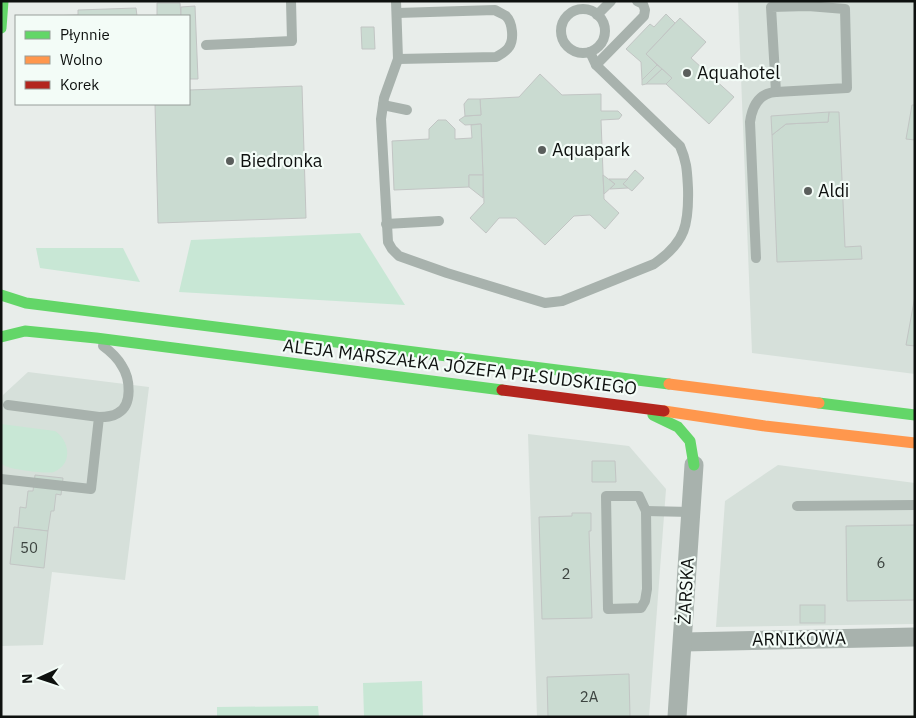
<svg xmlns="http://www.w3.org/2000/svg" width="916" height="718" viewBox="0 0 916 718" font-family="'IBM Plex Sans',sans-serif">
<rect width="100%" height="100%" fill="#e8edea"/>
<g fill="#d6e0da">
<polygon points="738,1 915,1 915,374 752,353"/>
<polygon points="28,372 149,387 125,580 52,572 43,645 1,646 1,410 3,395"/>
<polygon points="528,434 629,446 666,489 649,717 537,717"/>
<polygon points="778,465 915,483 915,624 716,627 725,501"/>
</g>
<g fill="#c8e7d5">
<polygon points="360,233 405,305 179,292 191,240"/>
<polygon points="36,248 123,248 140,282 40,268"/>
<path d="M1,424L55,431C70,441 73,464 54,472C48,474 16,470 8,467C6,467 2,464 1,463Z"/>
<polygon points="422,681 423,717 364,717 363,683"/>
<polygon points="318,706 319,717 217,717 217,707"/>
</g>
<g fill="#cadbd1" stroke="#c2c5c4">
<polygon points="157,3 180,3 181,16 157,16"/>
<polygon points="195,6 198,79 189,79 189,16 181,16 181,7"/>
<polygon points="136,8 137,16 49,16 78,15 78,10"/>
<polygon points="666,14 675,23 646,54 657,65 642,80 641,62 626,49 650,24 654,27"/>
<polygon points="680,18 706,42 691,58 734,97 709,124 666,84 672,78 646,54"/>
<polygon points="361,27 374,27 375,49 362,49"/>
<polygon points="657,65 662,69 646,84 642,85 642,80"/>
<polygon points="662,69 672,78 666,84 646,84"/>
<polygon points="540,74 562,95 601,94 601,111 618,111 622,115 619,119 601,120 604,199 619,213 605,229 590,215 574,216 545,245 516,218 499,218 486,233 470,218 484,203 481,124 465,125 459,120 465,116 481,115 480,99 519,97"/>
<polygon points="302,86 306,218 158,223 155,104 189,104 189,90"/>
<polygon points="468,99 480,99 481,115 465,116 464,104"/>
<polygon points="912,105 915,105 915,140 906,139"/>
<polygon points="829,112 839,112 845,247 861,246 862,259 777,262 772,135 786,124 828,122"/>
<polygon points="829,112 828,122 786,124 772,135 771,116"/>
<polygon points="438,120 446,120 455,129 455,139 472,138 471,125 481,124 483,175 469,175 469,187 394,190 392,141 429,139 429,129"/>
<polygon points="635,170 644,178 632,191 623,184"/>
<polygon points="469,175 483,175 483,198 469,187"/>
<polygon points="603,175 615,184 604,194"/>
<polygon points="609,179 628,179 623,184 628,188 610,189 615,184"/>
<polygon points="915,296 915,346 906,345"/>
<polygon points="592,461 615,461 616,482 592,482"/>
<polygon points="35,475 63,478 61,495 56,494 54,511 51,511 48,531 18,528 20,507 26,508 28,491 33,491"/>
<polygon points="572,513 591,513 591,531 589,531 592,618 542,619 539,517 572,516"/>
<polygon points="915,525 915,600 847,601 846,526"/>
<polygon points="14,527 48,531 44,568 10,564"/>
<rect x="800" y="605" width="25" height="18"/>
<polygon points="629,674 630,717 548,717 547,677"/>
</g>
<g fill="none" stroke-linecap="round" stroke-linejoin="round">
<g stroke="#a8b2ad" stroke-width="10">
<path d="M396,1L398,59L384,98L381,119L388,242L392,249L399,256L447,273L545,303L562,301L654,264C686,242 689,224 688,188C687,171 687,162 680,146L596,65L590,52"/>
<polygon points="808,6 845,9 847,88 776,92 771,7"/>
<circle cx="583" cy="31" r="22"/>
<path d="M397,13L495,10C498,12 503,14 506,16C513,23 514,40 509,47C506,52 501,54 496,57L398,59"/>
<polyline points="597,15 611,1"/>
<polyline points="206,45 292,41 291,1"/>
<polyline points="596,65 644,16 645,10 643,4 637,1"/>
<polyline points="383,105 407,110"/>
<polyline points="386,224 439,221"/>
<path d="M756,258L750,122C752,107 758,93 776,92"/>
<path d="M99,417C106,417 112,417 118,413C133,405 130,378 122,366C117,357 110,351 103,346"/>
<polyline points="1,479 91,489 99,417 8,405"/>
<polygon points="606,496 639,496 646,511 647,589 645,601 641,608 608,609"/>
<polyline points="797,506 915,505"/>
<polyline points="646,511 691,512"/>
</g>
<g stroke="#a8b2ad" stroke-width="19">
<polyline points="684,642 915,637"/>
<polyline points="677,717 694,465"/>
</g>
<g stroke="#63d668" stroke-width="11">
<polyline points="1,28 3,1"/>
<polyline points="1,295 26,303 669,384"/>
<polyline points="1,337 25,331 96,338 502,390"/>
<polyline points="819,403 915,415"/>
<polyline points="653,415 678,427 690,441 694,465"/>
</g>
<g stroke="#ff974d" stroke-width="11">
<polyline points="669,384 819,403"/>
<polyline points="664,411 765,426 915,443"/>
</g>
<polyline stroke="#b3261e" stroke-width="11" points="502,390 664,411"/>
</g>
<g fill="#5a5e5c" stroke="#f3fcf7" stroke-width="2">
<circle cx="687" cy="73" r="5"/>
<circle cx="542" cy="150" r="5"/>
<circle cx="230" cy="161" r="5"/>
<circle cx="808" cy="191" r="5"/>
</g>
<g text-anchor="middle" stroke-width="4.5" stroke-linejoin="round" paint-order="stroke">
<g font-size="15" fill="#3d4440">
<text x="29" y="553">50</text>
<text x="881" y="568">6</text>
<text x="566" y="579">2</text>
<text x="589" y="702">2A</text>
</g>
<g font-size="18" fill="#0e110f" stroke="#f3fcf7" text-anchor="start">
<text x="697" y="79">Aquahotel</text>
<text x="552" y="156">Aquapark</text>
<text x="240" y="167">Biedronka</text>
<text x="818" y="197">Aldi</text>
</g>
<g font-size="18" fill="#0e110f" stroke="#f3fcf7">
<text transform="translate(460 367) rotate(7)" y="6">ALEJA MARSZAŁKA JÓZEFA PIŁSUDSKIEGO</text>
<text transform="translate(686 591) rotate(-87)" y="6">ŻARSKA</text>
<text transform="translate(799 639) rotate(-1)" y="6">ARNIKOWA</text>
</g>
</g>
<rect width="916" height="718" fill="none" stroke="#0e110f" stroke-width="5"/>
<rect x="15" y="15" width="175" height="90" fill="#f3fcf7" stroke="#979e9a"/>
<rect x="25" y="31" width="25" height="8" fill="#63d668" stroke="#979e9a"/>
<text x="60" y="40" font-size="15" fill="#0e110f">Płynnie</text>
<rect x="25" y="56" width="25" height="8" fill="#ff974d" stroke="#979e9a"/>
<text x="60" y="65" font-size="15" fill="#0e110f">Wolno</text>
<rect x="25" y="81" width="25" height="8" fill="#b3261e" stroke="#979e9a"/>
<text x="60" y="90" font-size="15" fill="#0e110f">Korek</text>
<g transform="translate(40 678) rotate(267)" stroke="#f3fcf7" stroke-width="4" paint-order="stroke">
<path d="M0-4L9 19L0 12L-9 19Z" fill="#0e110f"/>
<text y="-8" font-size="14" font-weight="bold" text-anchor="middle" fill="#0e110f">N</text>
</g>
</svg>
